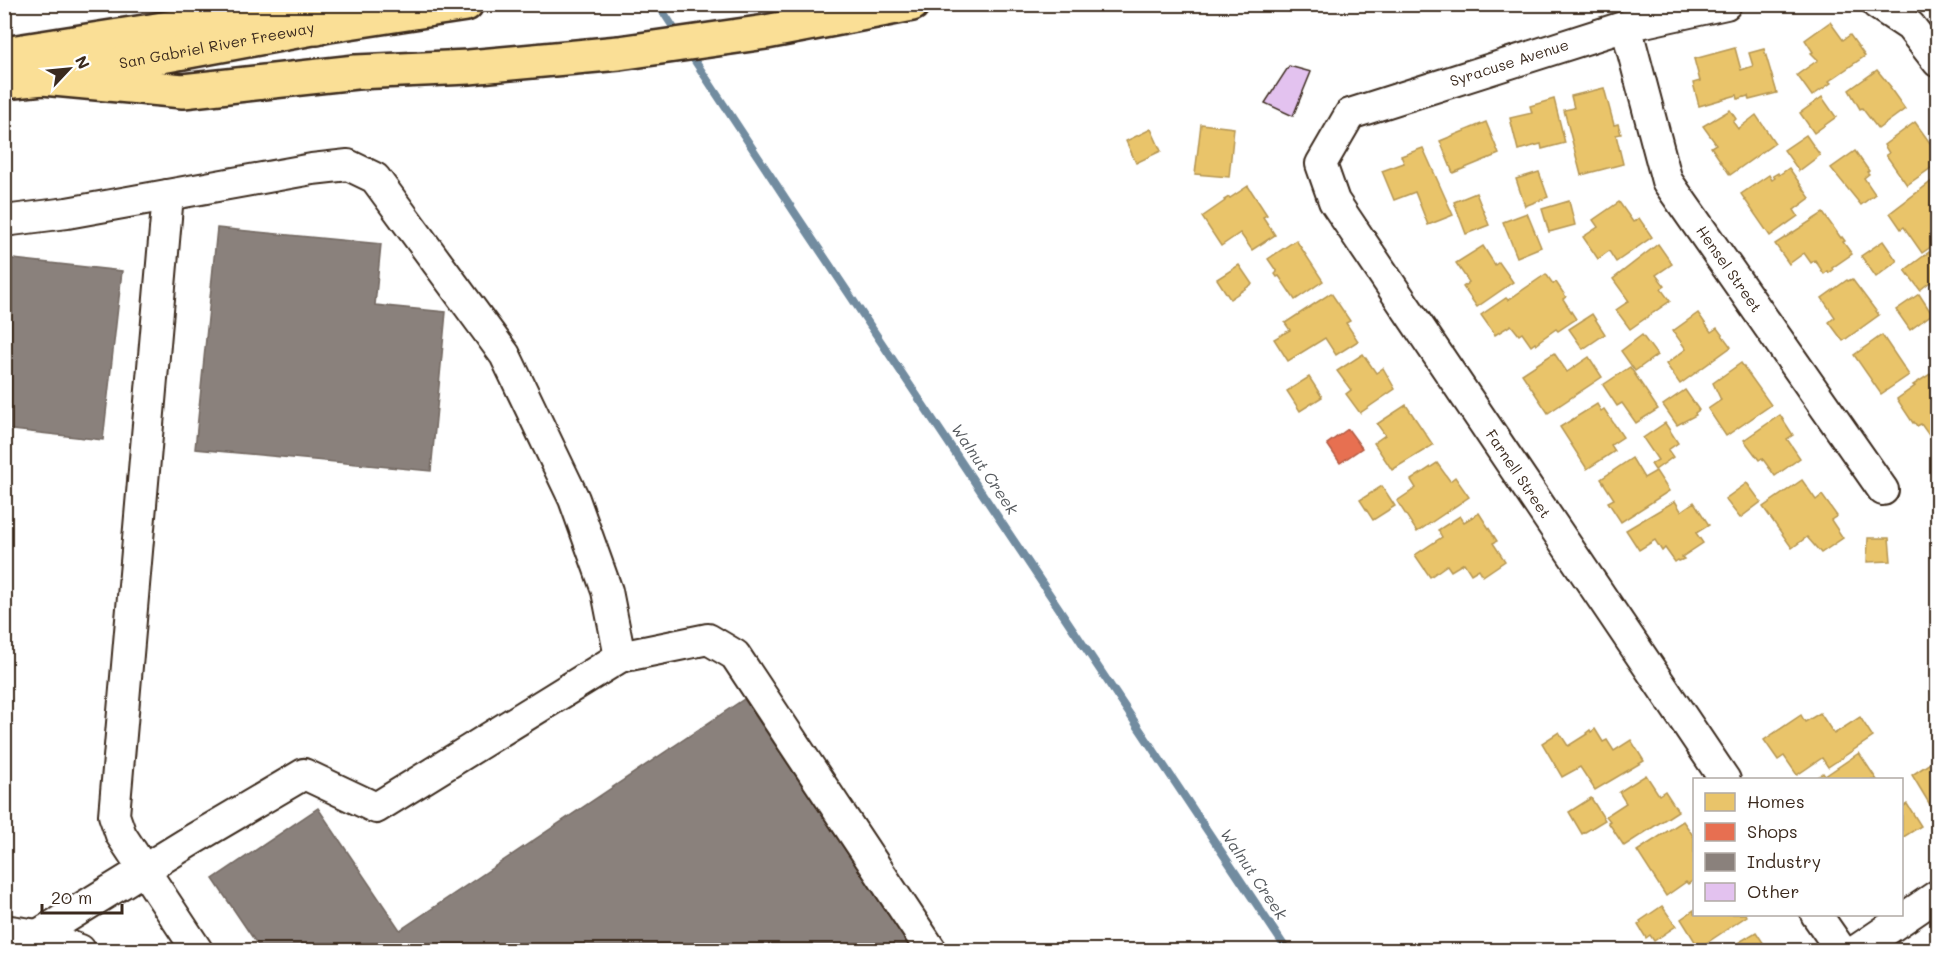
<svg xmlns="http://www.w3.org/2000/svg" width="1942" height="955" viewBox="0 0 1942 955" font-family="Mali,sans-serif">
<rect width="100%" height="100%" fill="#fff"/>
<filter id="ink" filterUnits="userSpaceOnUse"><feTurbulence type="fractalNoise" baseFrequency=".0167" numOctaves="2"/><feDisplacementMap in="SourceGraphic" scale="12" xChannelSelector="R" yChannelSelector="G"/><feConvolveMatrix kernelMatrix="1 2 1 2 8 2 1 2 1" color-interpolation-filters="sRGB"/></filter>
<g filter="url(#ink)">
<g fill="#e9c46a" stroke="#b59653" stroke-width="1.5">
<polygon points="1830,22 1843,40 1850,35 1865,56 1829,81 1831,83 1812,96 1797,75 1818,60 1811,53 1813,52 1805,40"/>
<polygon points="1735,48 1741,70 1753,66 1749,53 1764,49 1777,93 1749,100 1748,96 1738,99 1737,95 1699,106 1693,83 1700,81 1694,59"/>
<polygon points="1877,70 1891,87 1890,88 1905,109 1878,129 1862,108 1860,109 1849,90"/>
<polygon points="1604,88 1614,125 1618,124 1621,134 1616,135 1623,164 1581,175 1564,110 1574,108 1571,96"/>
<polygon points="1822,97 1836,117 1814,133 1800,113"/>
<polygon points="1554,99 1565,143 1542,149 1541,144 1518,150 1510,118 1532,113 1530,106"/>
<polygon points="1730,110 1736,119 1733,122 1738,129 1756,115 1775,143 1730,175 1711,147 1716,144 1703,126"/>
<polygon points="1486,122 1499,154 1453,173 1440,141"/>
<polygon points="1915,122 1938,154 1938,163 1907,185 1886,155 1889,153 1884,145"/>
<polygon points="1201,124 1234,128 1229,177 1195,174"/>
<polygon points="1151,129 1161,151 1136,163 1126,141"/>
<polygon points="1806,135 1820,155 1799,171 1784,150"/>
<polygon points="1423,148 1453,215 1428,225 1415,192 1394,200 1382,171 1404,163 1401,156"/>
<polygon points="1855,151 1869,171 1867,172 1869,174 1864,178 1875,194 1861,205 1831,168"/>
<polygon points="1789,168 1810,198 1794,210 1798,216 1770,236 1741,194 1769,175 1772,180 1775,178 1773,176 1778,173 1779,175"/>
<polygon points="1539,172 1548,197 1525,206 1516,179"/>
<polygon points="1936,178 1938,179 1938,242 1922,253 1904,227 1901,229 1890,213"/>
<polygon points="1248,186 1267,215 1263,217 1275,235 1252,250 1240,233 1221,246 1202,217 1225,201 1224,200 1229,197 1230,198"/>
<polygon points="1476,193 1489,225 1466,234 1454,202"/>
<polygon points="1569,201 1575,225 1549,232 1542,209"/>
<polygon points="1619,202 1633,222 1639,218 1652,237 1616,262 1609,251 1598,259 1583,237 1598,227 1593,220"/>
<polygon points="1527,213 1541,247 1517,257 1503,222"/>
<polygon points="1823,213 1841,238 1842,237 1845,241 1843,242 1852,254 1832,268 1833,270 1829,273 1828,271 1824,274 1815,260 1811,263 1804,253 1789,264 1775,244"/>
<polygon points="1296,240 1323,281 1295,300 1279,276 1277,277 1275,274 1277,272 1268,259"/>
<polygon points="1883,241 1897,261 1876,277 1861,256"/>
<polygon points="1658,244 1672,264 1656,275 1665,286 1661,289 1670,301 1630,329 1616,310 1629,301 1613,279"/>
<polygon points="1483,246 1495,265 1499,262 1513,282 1477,307 1463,287 1469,282 1456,263"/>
<polygon points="1929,252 1938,264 1938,292 1930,282 1920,290 1905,270"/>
<polygon points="1239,265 1252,284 1230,299 1217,279"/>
<polygon points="1546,274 1553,284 1556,282 1566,297 1563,299 1576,319 1558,331 1556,329 1539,341 1540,342 1536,345 1535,343 1531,346 1522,333 1519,335 1511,325 1495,335 1481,315 1506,298 1508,300"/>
<polygon points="1852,279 1879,315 1843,341 1829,322 1835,317 1822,298 1847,280 1848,281"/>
<polygon points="1331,293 1350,321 1346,323 1358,341 1336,355 1325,338 1288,361 1274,339 1290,330 1285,323"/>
<polygon points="1919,294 1932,314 1910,330 1896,310"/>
<polygon points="1698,313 1711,332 1717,328 1731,347 1680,384 1666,364 1686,349 1673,331"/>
<polygon points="1592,314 1605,334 1583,349 1569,329"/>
<polygon points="1642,335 1657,355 1635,371 1621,351"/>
<polygon points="1882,335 1909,375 1881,394 1854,355"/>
<polygon points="1554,353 1567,372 1589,357 1602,377 1548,413 1522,374"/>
<polygon points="1363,354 1376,373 1383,368 1395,389 1360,413 1346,394 1351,390 1337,371"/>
<polygon points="1741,363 1771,405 1726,436 1708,409 1721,400 1713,383"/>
<polygon points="1630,367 1658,409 1636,423 1622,403 1617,406 1603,385"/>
<polygon points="1938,369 1938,437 1933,441 1921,424 1917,426 1914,422 1913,423 1897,399 1915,386 1913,385"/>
<polygon points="1309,377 1322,397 1300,411 1287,391"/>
<polygon points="1685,390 1699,410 1695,413 1696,415 1677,425 1663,405"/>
<polygon points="1597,404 1601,411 1604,409 1623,437 1611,445 1615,451 1587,469 1560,427"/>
<polygon points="1406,405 1433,445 1392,470 1374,443 1385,435 1377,424"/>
<polygon points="1780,415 1793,435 1787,439 1800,458 1775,476 1762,458 1759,460 1744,440"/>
<polygon points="1665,423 1678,443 1668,450 1673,457 1655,470 1651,464 1658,460 1643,438"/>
<polygon points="1632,458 1644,478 1656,471 1669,491 1621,522 1608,502 1614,499 1601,479"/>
<polygon points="1437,463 1450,481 1455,477 1469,497 1417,532 1397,501 1416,488 1411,480"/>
<polygon points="1802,480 1816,500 1822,495 1837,516 1831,520 1843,538 1821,553 1807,537 1792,548 1763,507"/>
<polygon points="1747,483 1761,502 1740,518 1725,499"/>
<polygon points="1382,486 1395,506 1373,520 1360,500"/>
<polygon points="1675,501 1681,511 1694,502 1709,525 1696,533 1703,543 1682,557 1684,559 1679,561 1678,560 1675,562 1665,548 1662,551 1655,540 1639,550 1626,530"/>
<polygon points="1479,513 1497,541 1493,543 1505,561 1483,576 1479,569 1471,574 1464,563 1451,571 1447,565 1430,577 1415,555 1442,537 1438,530 1460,516 1464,522"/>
<polygon points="1868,538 1889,538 1891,561 1867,562"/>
<polygon points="1820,713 1834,734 1860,717 1873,737 1828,767 1822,758 1797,775 1784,756 1778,760 1764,740 1801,715 1805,722"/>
<polygon points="1595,729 1603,742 1607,740 1614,751 1631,740 1644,761 1595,790 1580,767 1562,777 1542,743 1559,732 1568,746 1587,734 1586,733 1590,730 1591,732"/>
<polygon points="1859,753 1877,780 1814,780 1823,773 1825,776"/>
<polygon points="1938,758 1938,818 1912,775"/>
<polygon points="1646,775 1659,795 1665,791 1678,811 1624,846 1608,822 1610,821 1606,816 1626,803 1619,792"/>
<polygon points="1591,798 1605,820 1582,834 1569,812"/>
<polygon points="1907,804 1921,826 1902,838 1902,807"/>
<polygon points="1683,821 1694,837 1694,880 1688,884 1686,882 1666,896 1637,851"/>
<polygon points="1662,906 1676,926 1654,941 1650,935 1646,938 1638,925 1641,923 1640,921"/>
<polygon points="1694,910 1694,914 1746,914 1747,916 1699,948 1681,919"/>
<polygon points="1756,932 1768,950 1726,950"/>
</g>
<polygon fill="#e76f51" stroke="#b35a42" stroke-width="1.5" points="1348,429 1362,448 1340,463 1327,444"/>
<g fill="#8a817c" stroke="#726760" stroke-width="1.5">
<polygon points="217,228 381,244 375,305 446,312 431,471 195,449"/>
<polygon points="4,258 122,271 103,440 4,429"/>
<polygon points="744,699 913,950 261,950 213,879 318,808 400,930"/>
</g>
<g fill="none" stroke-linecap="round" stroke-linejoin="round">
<g stroke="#728ca0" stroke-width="8">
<polyline points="658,4 679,36"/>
<polyline points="689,52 795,213 1287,950"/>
</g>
</g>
<polygon fill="#e3c2ef" stroke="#3b2a1e" stroke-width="1.5" points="1289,66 1311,72 1293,116 1265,103"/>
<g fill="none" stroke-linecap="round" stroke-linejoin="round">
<defs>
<g id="minor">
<polyline points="1877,4 1910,26 1938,62"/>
<path id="s1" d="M1626,26L1667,181L1883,490"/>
<polyline points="168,195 114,815 121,835 197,950"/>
<polyline points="4,221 67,213 312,169 348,165 375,178 505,355 574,499 607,591 620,657"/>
<path id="s2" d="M1725,780L1334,201L1321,164L1350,114L1626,26L1726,4"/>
<polyline points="1816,914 1841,950"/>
<polyline points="4,930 38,935 80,950"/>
<polyline points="38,935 192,840 304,774 376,808 620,657 708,639 735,655 931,950"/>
<polyline points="1857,950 1938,895"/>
</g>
<g id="highway">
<polyline points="4,54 151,31 285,7 317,28"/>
<polyline points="43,78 183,91 356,72 469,67 619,53 766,32 912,4"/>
<path id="s3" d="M4,82L43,78L329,25L466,4"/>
</g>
</defs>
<use href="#minor" stroke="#3b2a1e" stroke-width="34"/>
<use href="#highway" stroke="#3b2a1e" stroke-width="38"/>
<use href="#minor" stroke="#fff" stroke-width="30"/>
<use href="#highway" stroke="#fadf96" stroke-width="33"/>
</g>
</g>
<g text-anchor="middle" stroke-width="6" stroke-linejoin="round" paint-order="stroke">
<g font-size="15" fill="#3b2a1e" stroke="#fff">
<text dy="5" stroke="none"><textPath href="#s3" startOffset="216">San Gabriel River Freeway</textPath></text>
<text dy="5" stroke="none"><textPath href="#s2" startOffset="963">Syracuse Avenue</textPath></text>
<text dy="5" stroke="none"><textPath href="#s1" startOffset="268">Hensel Street</textPath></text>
<text transform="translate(1518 474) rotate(56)" y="5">Farnell Street</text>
</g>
<g font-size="16" font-style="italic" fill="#575b5f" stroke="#fff">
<text transform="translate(985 469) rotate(56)" y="6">Walnut Creek</text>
<text transform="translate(1254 874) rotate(56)" y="6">Walnut Creek</text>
</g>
</g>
<rect width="1942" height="955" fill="none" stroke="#fff" stroke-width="24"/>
<rect x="12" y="12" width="1918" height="931" fill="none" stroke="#3b2a1e" stroke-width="2" filter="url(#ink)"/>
<rect x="1693" y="778" width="210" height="138" fill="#ffffff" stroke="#b1aaa5" stroke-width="1.5"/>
<rect x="1705" y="793" width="30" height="18" fill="#e9c46a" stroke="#b1aaa5" stroke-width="1.5"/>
<text x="1747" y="808" font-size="18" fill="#3b2a1e">Homes</text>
<rect x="1705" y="823" width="30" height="18" fill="#e76f51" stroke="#b1aaa5" stroke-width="1.5"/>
<text x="1747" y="838" font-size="18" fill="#3b2a1e">Shops</text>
<rect x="1705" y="853" width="30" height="18" fill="#8a817c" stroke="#b1aaa5" stroke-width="1.5"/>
<text x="1747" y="868" font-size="18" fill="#3b2a1e">Industry</text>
<rect x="1705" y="883" width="30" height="18" fill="#e3c2ef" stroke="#b1aaa5" stroke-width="1.5"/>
<text x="1747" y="898" font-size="18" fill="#3b2a1e">Other</text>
<g transform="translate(69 69) rotate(64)" stroke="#ffffff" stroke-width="4.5" paint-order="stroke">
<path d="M0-4.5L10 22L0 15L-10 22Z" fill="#3b2a1e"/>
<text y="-9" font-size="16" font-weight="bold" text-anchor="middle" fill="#3b2a1e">N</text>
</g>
<path d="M42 904v9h80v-9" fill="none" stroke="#3b2a1e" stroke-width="3"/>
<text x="51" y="904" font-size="18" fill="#3b2a1e" stroke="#ffffff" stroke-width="4.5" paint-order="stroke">20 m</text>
</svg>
